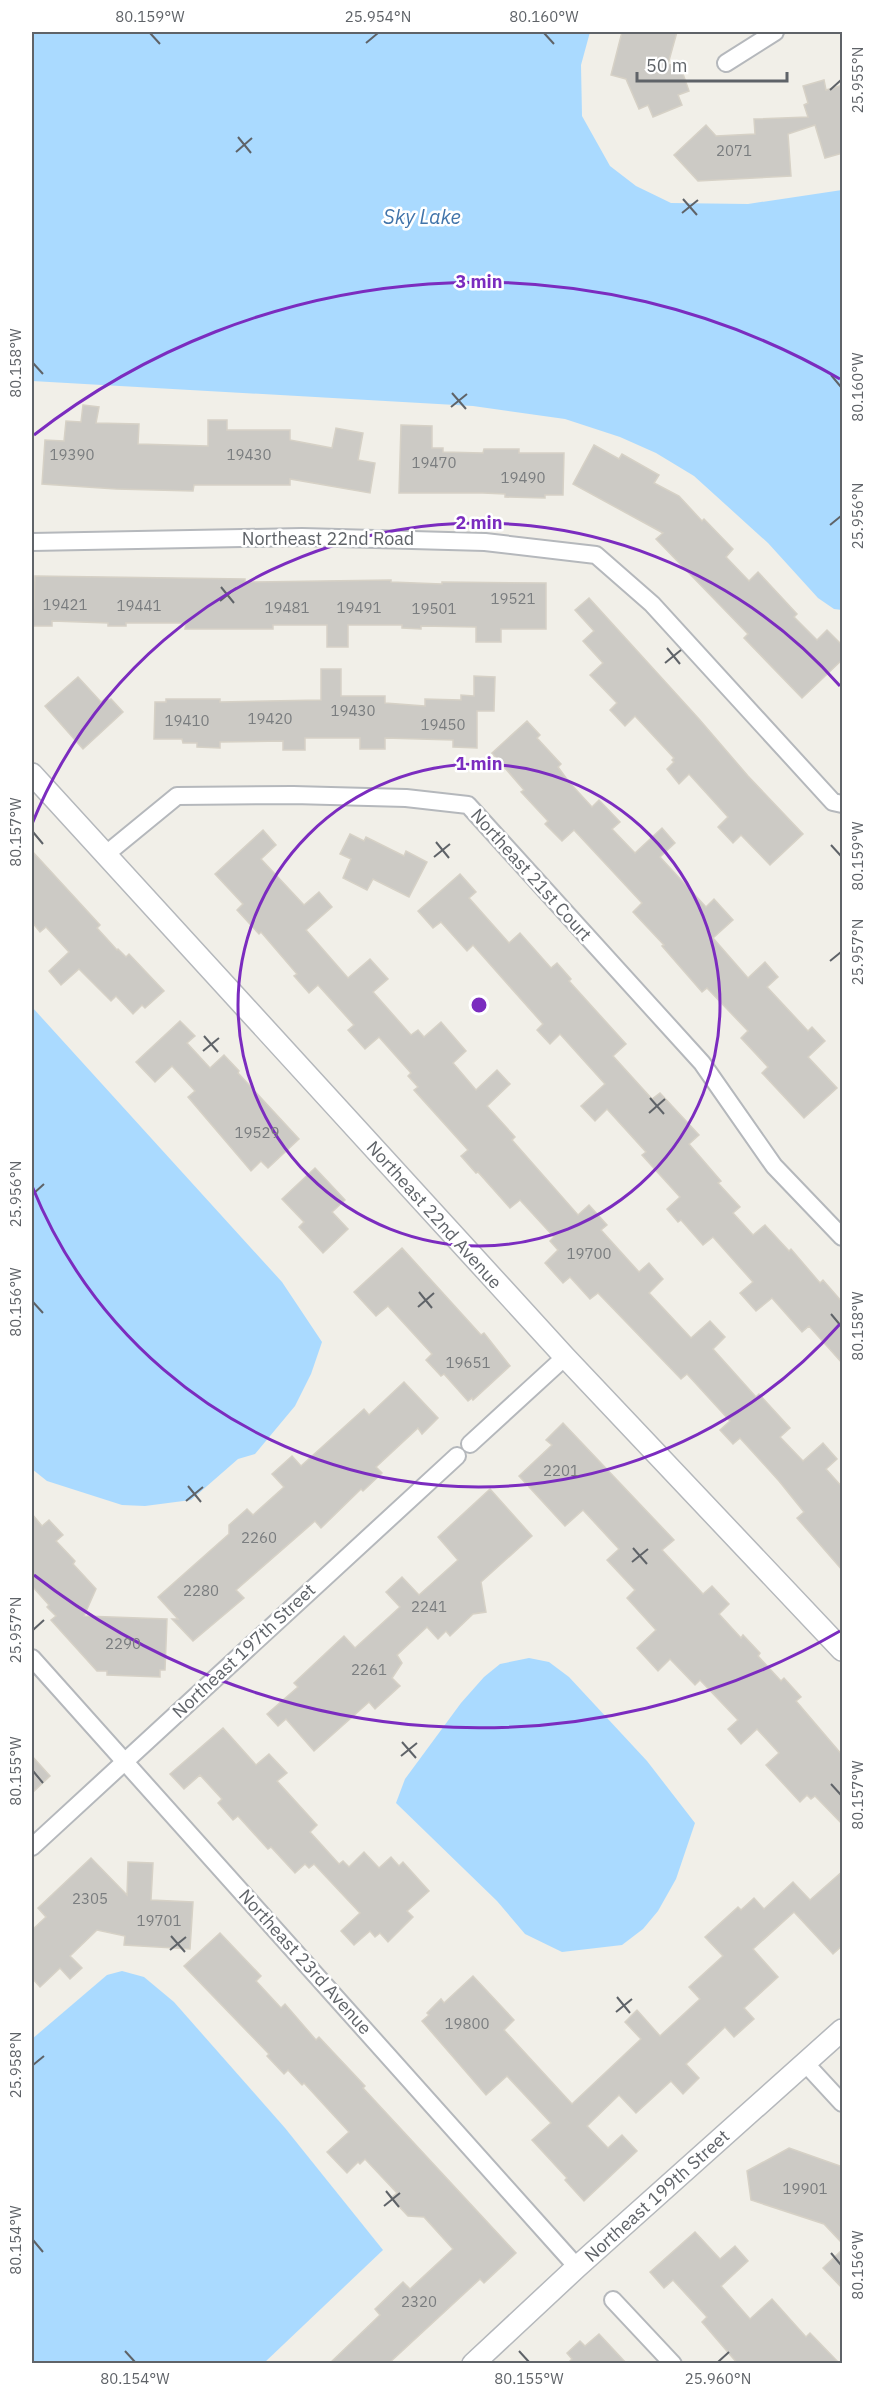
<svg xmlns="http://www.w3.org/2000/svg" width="874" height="2395" viewBox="0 0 874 2395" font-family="'IBM Plex Sans',sans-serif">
<rect width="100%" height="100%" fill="#f1efe8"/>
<g fill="#aadaff">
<polygon points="32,32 590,32 581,65 582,116 610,166 636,186 671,203 748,204 842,190 842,610 834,609 818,598 768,543 694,476 656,453 620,437 565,419 473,406 32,381"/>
<polygon points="32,1007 282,1282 322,1342 311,1374 295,1406 255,1454 238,1459 191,1500 145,1506 122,1505 47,1481 32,1469"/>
<polygon points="529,1658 549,1662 569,1677 647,1761 695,1823 676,1879 658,1911 643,1929 622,1945 562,1952 525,1934 497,1901 396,1803 405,1779 461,1703 484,1677 500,1664"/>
<polygon points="122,1971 144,1977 174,2002 285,2128 383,2250 264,2363 32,2363 32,2039 107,1975"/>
</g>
<g fill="#cccac5" stroke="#d6d1c6" stroke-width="1.5">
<polygon points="622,32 677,32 668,64 681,68 689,91 678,95 682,105 653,117 648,105 639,109 626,79 611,75"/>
<polygon points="824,80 826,90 843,85 843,153 825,158 815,125 788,134 791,176 698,181 674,155 706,125 716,136 755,134 754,119 808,117 804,105 808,103 803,86"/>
<polygon points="83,405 99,407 96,423 139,424 138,444 208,446 208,420 227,420 227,430 290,430 290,440 332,448 336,428 363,433 358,460 375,463 370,493 290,479 290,485 194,485 193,491 116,489 42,484 45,440 64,441 66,421 81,422"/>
<polygon points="401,425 432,426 432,448 443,448 443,452 483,453 484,449 519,449 519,453 564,453 563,495 545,495 545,498 505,497 505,494 483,493 399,493"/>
<polygon points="594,445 619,459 622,454 659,475 654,483 679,496 702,521 704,519 733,549 726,557 749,581 758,572 797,614 794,617 817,640 827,630 843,646 843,659 802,698 744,638 748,634 656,539 663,533 573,484"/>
<polygon points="35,576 245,579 245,582 391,580 391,582 442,584 442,582 546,583 546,629 501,629 501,642 476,642 476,627 421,626 421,629 402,628 402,625 348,625 348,647 327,647 327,625 273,625 273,629 185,629 186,623 126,623 126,626 108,626 108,623 52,621 52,626 33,626"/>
<polygon points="589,598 699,719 748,776 803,834 770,865 741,835 733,843 718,827 728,817 689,774 679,784 667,769 674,762 672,760 674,758 635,716 625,726 610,710 617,703 590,675 603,663 583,641 594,631 575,610"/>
<polygon points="321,669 341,669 341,696 385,696 385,703 425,706 425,699 461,700 461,695 474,696 474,676 495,677 494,711 477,711 477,748 453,747 453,740 385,738 385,749 360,749 360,738 305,738 305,750 283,750 283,741 220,742 220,748 197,747 197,743 183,743 182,739 154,739 155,702 166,702 166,699 220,699 220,702 321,700"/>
<polygon points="78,677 101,702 106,698 109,700 111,699 123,712 83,749 45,706"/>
<polygon points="527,721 540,735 537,738 561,764 558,767 569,782 592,807 599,800 620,822 612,829 635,853 662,828 675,843 660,857 706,907 714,899 733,920 713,938 748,978 765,962 778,977 767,987 808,1031 812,1027 825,1041 808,1057 837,1088 804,1118 762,1073 768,1067 741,1038 748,1031 707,988 702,992 662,946 664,945 633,912 642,903 574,830 562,841 545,824 548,821 521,792 524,790 492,753"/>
<polygon points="263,830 276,845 261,859 304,905 319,892 332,907 306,930 348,978 370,959 388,979 373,992 411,1035 418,1030 424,1037 441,1022 466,1051 453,1063 476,1090 497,1070 510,1084 487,1106 515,1137 512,1140 578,1215 589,1205 607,1225 601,1230 639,1272 649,1263 663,1279 649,1293 691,1338 710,1321 725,1337 713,1349 756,1397 759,1394 790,1428 780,1437 803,1461 823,1443 837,1459 826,1469 843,1488 843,1571 797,1518 804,1512 779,1481 740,1438 733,1444 720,1430 730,1421 687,1374 681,1379 598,1293 590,1299 570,1277 563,1283 545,1263 558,1250 550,1241 554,1237 520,1200 510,1208 478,1172 476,1173 461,1156 468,1150 414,1090 418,1087 408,1076 411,1073 379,1037 365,1049 348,1030 354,1025 318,985 309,993 294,976 297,974 261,932 259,934 237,910 243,904 215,874"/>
<polygon points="350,834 364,841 366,837 404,856 406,851 427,862 409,897 373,879 367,890 343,878 351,859 340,854"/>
<polygon points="32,851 100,925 97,928 117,950 118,949 126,957 129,954 164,991 145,1008 142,1005 133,1014 116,996 111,1001 79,969 61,985 49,971 69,952 46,927 40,932 32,922"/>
<polygon points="460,874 476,892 469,898 509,943 520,933 551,968 557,963 571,979 569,981 626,1044 613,1056 652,1099 660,1093 699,1135 689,1144 721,1181 718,1183 740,1207 733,1213 753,1235 765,1225 789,1251 791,1249 820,1283 823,1280 843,1303 843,1364 809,1326 802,1332 772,1298 756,1311 740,1293 753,1282 713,1237 703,1245 681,1220 678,1222 667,1209 680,1197 642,1155 646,1152 607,1109 595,1121 581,1106 605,1084 560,1034 550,1044 537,1030 543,1024 473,945 467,951 441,922 433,928 418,911"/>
<polygon points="180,1021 195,1036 187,1043 210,1068 224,1055 239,1071 238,1073 299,1139 268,1168 261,1161 251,1171 188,1097 195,1091 172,1066 155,1082 136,1062"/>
<polygon points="315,1168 345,1200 332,1212 348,1229 323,1253 299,1227 304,1222 282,1199"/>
<polygon points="402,1248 481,1335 484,1333 510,1366 473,1400 472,1398 468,1401 444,1374 441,1376 426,1360 432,1354 388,1306 376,1316 354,1292"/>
<polygon points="404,1382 438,1418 422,1434 418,1428 376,1467 382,1473 363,1491 361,1489 321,1528 315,1521 236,1590 244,1598 193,1641 172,1619 178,1619 158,1597 229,1534 229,1525 247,1509 253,1515 284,1487 272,1474 292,1456 301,1466 364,1409 369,1415"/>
<polygon points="563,1423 674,1540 662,1550 703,1594 712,1586 729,1604 719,1614 741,1638 743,1635 760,1653 758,1656 781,1681 784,1678 801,1697 796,1701 843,1756 843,1825 815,1796 811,1799 807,1795 800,1802 766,1765 779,1753 757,1729 741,1744 728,1729 738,1720 700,1680 695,1685 670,1659 658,1671 637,1648 656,1630 627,1598 635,1590 607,1560 619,1549 583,1510 565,1526 519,1476 552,1445 546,1440"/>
<polygon points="490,1489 532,1536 481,1582 486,1612 473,1614 450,1636 446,1631 438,1639 427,1627 397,1655 402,1663 392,1678 400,1686 375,1709 369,1702 314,1751 286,1719 278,1726 267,1714 298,1687 294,1683 344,1636 355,1648 400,1607 386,1592 402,1577 419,1595 458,1560 438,1537"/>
<polygon points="32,1514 42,1526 49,1520 63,1535 56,1541 75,1561 73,1564 96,1589 84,1616 167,1619 165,1670 160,1670 160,1677 107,1675 107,1671 97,1671 51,1620 56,1616 47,1607 49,1605 32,1586"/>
<polygon points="223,1728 256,1765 269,1754 287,1773 277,1781 317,1825 310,1832 339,1864 343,1861 349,1867 364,1852 379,1868 391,1857 399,1866 403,1862 429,1891 407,1911 413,1917 388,1942 380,1933 375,1937 370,1931 354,1945 341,1931 360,1913 314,1864 309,1868 305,1864 295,1873 271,1847 268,1849 238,1816 233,1820 218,1803 222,1799 200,1775 184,1789 170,1774"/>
<polygon points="32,1756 50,1776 32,1793"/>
<polygon points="91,1858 127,1895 128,1862 153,1863 151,1900 193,1902 190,1949 124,1945 125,1936 97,1930 70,1956 82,1968 70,1979 60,1968 40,1987 32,1978 32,1930 46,1917 38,1908"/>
<polygon points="843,1871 843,1945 833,1954 794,1912 753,1949 778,1977 744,2008 754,2019 734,2037 725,2027 686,2064 699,2078 683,2094 671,2081 636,2113 619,2095 587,2126 608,2148 622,2135 637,2151 584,2201 565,2180 567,2178 532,2140 551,2123 507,2076 486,2095 422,2021 429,2015 427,2013 441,1999 444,2003 473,1976 514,2020 504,2030 572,2104 641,2039 625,2022 637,2010 660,2036 700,1999 689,1987 723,1956 705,1937 738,1907 741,1910 754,1898 764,1909 793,1882 810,1900"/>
<polygon points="220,1933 261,1976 256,1981 281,2008 285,2004 316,2040 319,2037 365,2086 363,2088 516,2253 484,2283 480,2279 388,2364 329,2364 380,2315 375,2309 403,2282 410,2289 453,2249 424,2217 408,2216 391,2198 397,2193 365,2159 360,2164 358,2162 347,2173 327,2152 349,2132 304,2083 302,2085 288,2070 284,2074 267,2056 269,2054 184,1966"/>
<polygon points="789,2148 843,2167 843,2244 824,2224 751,2200 747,2171"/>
<polygon points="695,2232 720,2259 735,2246 748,2261 721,2286 750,2319 772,2299 806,2337 810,2333 840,2364 738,2364 702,2322 707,2317 673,2280 664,2288 650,2272"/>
<polygon points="843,2249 843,2289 823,2268"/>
<polygon points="599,2334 627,2364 567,2364 572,2359 567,2353 580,2341 585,2346"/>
</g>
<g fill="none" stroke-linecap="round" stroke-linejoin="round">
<defs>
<g id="minor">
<polyline points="726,63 775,32"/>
<polyline points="32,542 302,537 485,542 596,555 652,604 833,802 842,804"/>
<polyline points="105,855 177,796 293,795 406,798 468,805 702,1063 774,1166 842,1237"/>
<polyline points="470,1444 565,1357"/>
<polyline points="32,1658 577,2267"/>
<polyline points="32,1847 457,1456"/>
<polyline points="806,2064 842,2103"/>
<polyline points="613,2300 673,2364"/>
</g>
<g id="tertiary">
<polyline points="32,774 565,1357 842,1650"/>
<polyline points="473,2364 577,2267 842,2030"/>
</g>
</defs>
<use href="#minor" stroke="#b5b8bc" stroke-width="20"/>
<use href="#tertiary" stroke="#b5b8bc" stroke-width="24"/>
<use href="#minor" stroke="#fff" stroke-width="16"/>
<use href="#tertiary" stroke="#fff" stroke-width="21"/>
</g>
<path fill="none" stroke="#5f6368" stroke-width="2" d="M150,33L160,44M544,33L554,44M366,43L378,33M830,90L841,80M238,137L251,153M236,152L252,138M683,199L697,215M682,213L698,200M33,363L43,374M831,375L841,387M452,393L466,409M451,407L467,394M830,525L841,516M221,587L234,603M220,601L236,588M667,648L680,664M665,663L681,650M33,832L43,844M436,842L449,858M831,845L841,856M434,857L450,844M830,961L841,952M204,1036L218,1052M203,1051L219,1038M650,1098L664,1114M649,1113L665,1099M33,1194L44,1184M419,1292L432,1308M33,1302L43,1313M418,1307L434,1293M831,1314L841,1326M188,1486L201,1502M186,1501L203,1487M633,1548L647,1564M632,1562L648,1549M33,1630L44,1620M402,1742L416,1758M401,1756L417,1743M33,1771L43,1783M831,1784L841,1795M171,1936L185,1952M170,1950L186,1937M617,1997L630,2013M616,2012L632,1999M33,2065L44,2056M386,2191L399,2207M384,2206L400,2193M33,2240L43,2252M831,2253L841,2265M125,2351L135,2362M519,2351L529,2362M718,2362L729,2352"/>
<g fill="none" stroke="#7b2cbf" stroke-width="3">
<circle cx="479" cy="1005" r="241"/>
<path d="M840 1324A482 482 0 0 1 32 1186M32 824A482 482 0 0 1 840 686"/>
<path d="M840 1631A723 723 0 0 1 34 1575M34 435A723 723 0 0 1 840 379"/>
</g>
<g text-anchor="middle" stroke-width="5" stroke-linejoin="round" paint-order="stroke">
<g font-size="15" fill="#7a7d7f">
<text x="734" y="156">2071</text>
<text x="72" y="460">19390</text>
<text x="249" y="460">19430</text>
<text x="434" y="468">19470</text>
<text x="523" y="483">19490</text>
<text x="513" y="604">19521</text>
<text x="65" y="610">19421</text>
<text x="139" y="611">19441</text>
<text x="287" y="613">19481</text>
<text x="359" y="613">19491</text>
<text x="434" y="614">19501</text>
<text x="353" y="716">19430</text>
<text x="270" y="724">19420</text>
<text x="187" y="726">19410</text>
<text x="443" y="730">19450</text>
<text x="257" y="1138">19529</text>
<text x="589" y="1259">19700</text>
<text x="468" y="1368">19651</text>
<text x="561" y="1476">2201</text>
<text x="259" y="1543">2260</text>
<text x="201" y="1596">2280</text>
<text x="429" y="1612">2241</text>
<text x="123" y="1649">2290</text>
<text x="369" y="1675">2261</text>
<text x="90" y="1904">2305</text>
<text x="159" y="1926">19701</text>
<text x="467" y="2029">19800</text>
<text x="805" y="2194">19901</text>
<text x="419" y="2307">2320</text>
</g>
<g font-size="18" fill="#5f6368" stroke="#fff">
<text x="328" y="545">Northeast 22nd Road</text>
<text transform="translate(531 875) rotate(48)" y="6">Northeast 21st Court</text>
<text transform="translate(434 1215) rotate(48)" y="6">Northeast 22nd Avenue</text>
<text transform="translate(244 1651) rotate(-43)" y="6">Northeast 197th Street</text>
<text transform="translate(305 1962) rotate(48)" y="6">Northeast 23rd Avenue</text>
<text transform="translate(657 2196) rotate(-42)" y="6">Northeast 199th Street</text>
</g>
<g font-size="20" font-style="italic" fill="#4174aa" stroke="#fff">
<text x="422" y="224">Sky Lake</text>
</g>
</g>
<circle cx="479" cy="1005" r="9" fill="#7b2cbf" stroke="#fff" stroke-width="3"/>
<g font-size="18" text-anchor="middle" font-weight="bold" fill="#7b2cbf" stroke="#fff" stroke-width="5" stroke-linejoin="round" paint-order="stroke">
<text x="479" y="288">3 min</text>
<text x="479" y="529">2 min</text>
<text x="479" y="770">1 min</text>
</g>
<rect width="874" height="2395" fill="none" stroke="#ffffff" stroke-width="66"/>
<path d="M637 72v9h150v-9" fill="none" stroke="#5f6368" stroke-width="3"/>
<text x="646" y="72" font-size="18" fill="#5f6368" stroke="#ffffff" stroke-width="4.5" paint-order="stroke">50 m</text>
<rect x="33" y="33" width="808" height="2329" fill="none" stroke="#5f6368" stroke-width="2"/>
<g font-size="15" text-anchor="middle" fill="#5f6368">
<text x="150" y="22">80.159°W</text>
<text x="378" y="22">25.954°N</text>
<text x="544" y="22">80.160°W</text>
<text transform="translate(858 80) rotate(-90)" y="5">25.955°N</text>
<text transform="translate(16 363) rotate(-90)" y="5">80.158°W</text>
<text transform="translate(858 387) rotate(-90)" y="5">80.160°W</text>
<text transform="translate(858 516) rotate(-90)" y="5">25.956°N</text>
<text transform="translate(16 832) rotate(-90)" y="5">80.157°W</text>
<text transform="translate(858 856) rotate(-90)" y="5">80.159°W</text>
<text transform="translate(858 952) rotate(-90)" y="5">25.957°N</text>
<text transform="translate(16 1194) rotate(-90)" y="5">25.956°N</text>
<text transform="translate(16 1302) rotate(-90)" y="5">80.156°W</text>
<text transform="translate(858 1326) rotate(-90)" y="5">80.158°W</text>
<text transform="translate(16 1630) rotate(-90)" y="5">25.957°N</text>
<text transform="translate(16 1771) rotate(-90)" y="5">80.155°W</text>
<text transform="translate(858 1795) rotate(-90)" y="5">80.157°W</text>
<text transform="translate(16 2065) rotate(-90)" y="5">25.958°N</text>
<text transform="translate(16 2240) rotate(-90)" y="5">80.154°W</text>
<text transform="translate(858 2265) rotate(-90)" y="5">80.156°W</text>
<text x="135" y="2384">80.154°W</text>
<text x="529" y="2384">80.155°W</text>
<text x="718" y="2384">25.960°N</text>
</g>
</svg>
